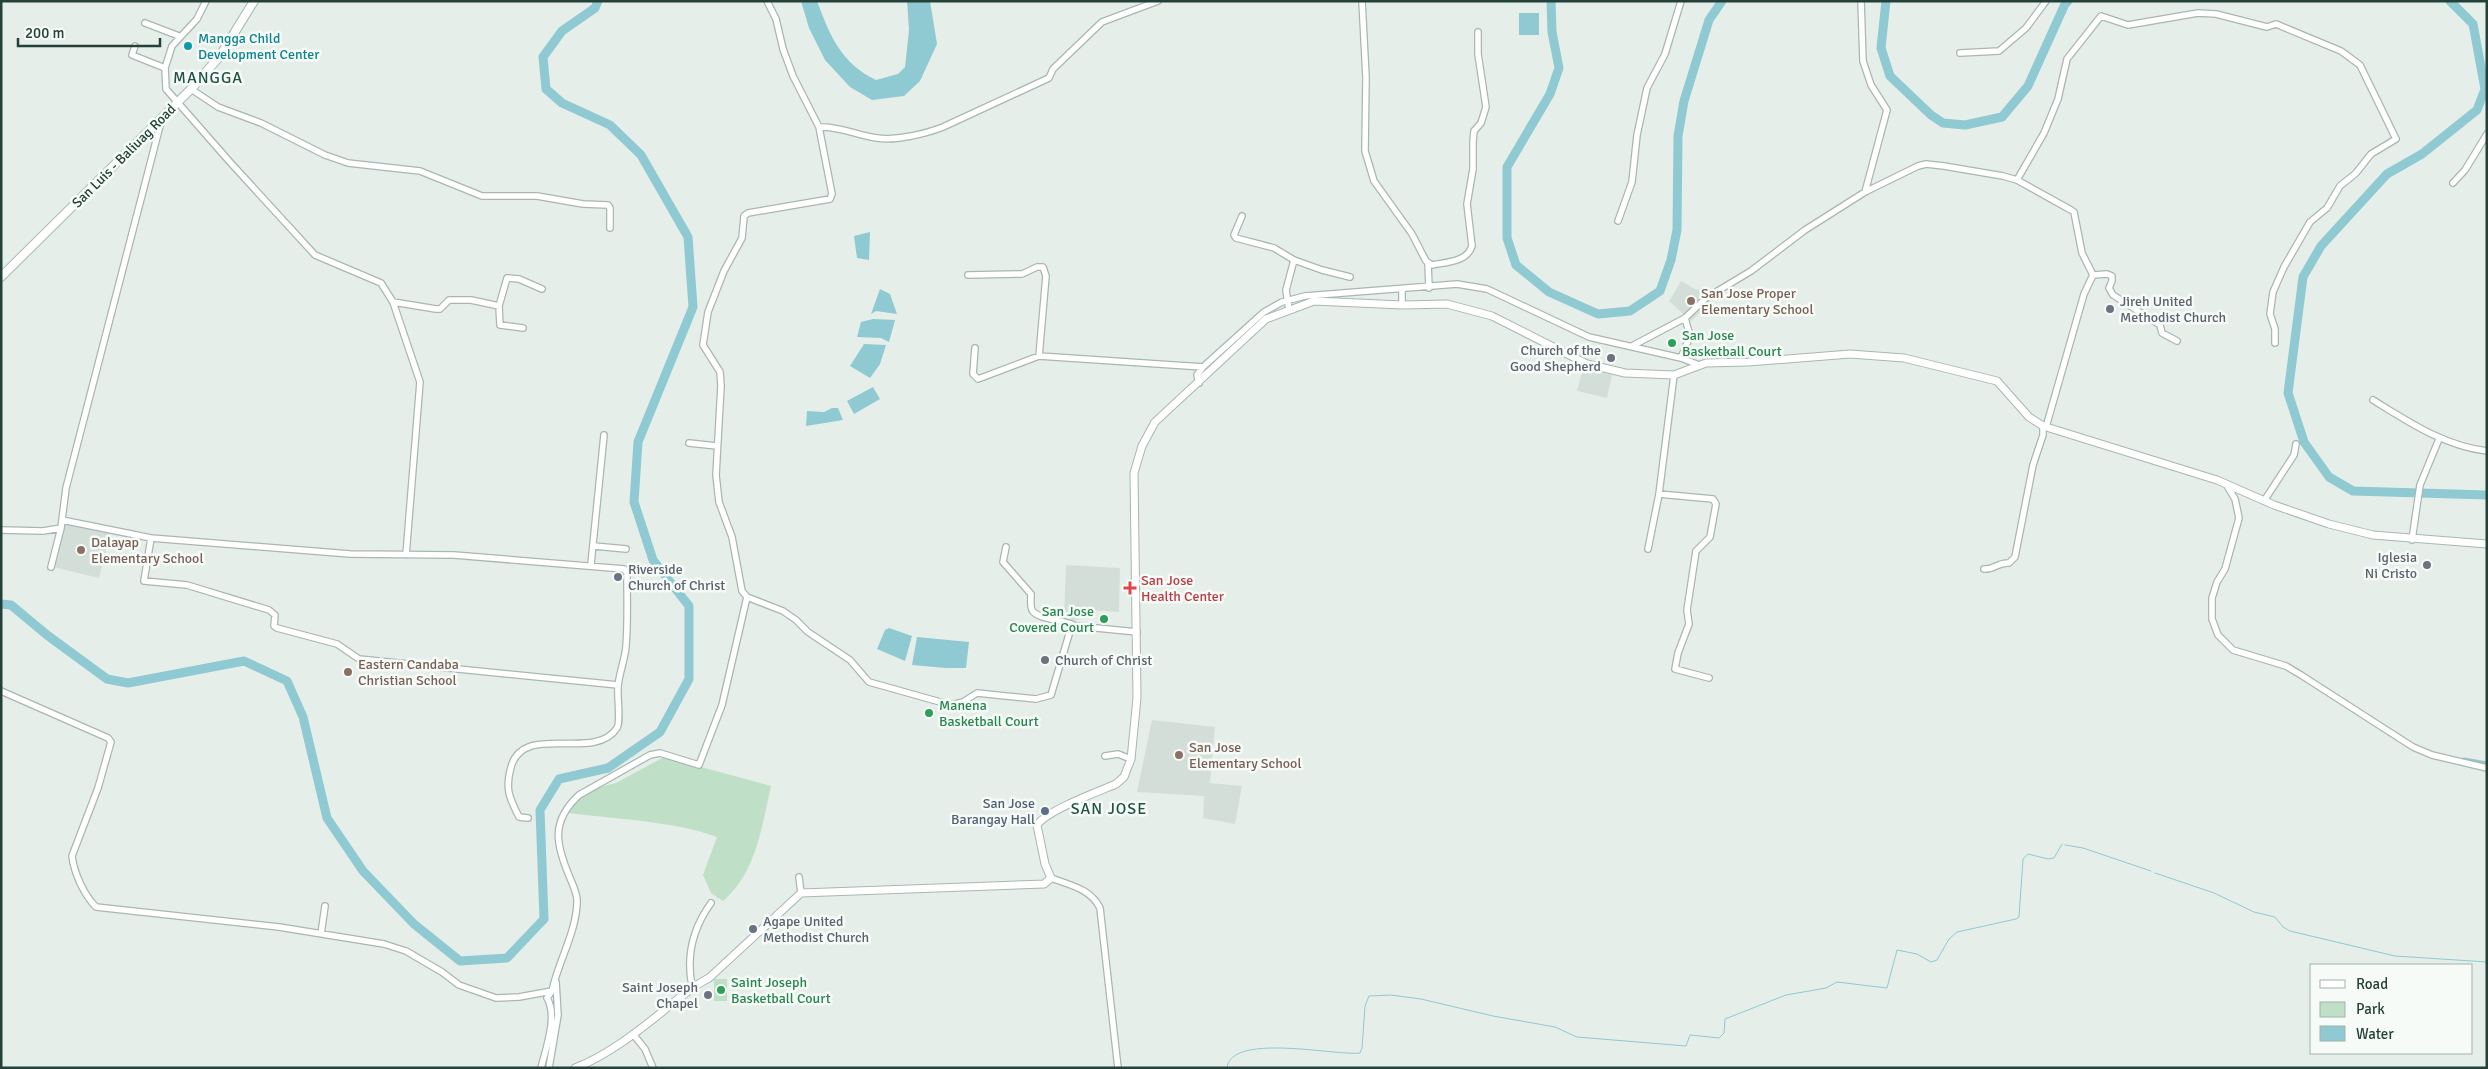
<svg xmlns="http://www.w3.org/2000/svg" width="2488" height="1069" font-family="Signika,sans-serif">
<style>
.built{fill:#d4ded9}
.green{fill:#bfdfc7}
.water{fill:#8fc9d2}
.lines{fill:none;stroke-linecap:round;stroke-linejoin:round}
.stream{stroke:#8fc9d2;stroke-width:1}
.canal{stroke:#8fc9d2;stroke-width:5}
.river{stroke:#8fc9d2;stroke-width:9}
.minor-casing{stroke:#a8b7b1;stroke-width:8}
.tertiary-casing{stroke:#a8b7b1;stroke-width:9}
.secondary-casing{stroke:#a4bab2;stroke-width:10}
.minor{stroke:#fff;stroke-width:5.5}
.tertiary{stroke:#fff;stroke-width:7}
.secondary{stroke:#fff;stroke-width:8}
.culture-dot{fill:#0f9aa8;stroke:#f6fbf8;stroke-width:2}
.education-dot{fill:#8d6e63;stroke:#f6fbf8;stroke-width:2}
.worship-dot{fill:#6b7280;stroke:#f6fbf8;stroke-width:2}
.leisure-dot{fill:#2e9e5b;stroke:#f6fbf8;stroke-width:2}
.health-dot{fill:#e0444e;stroke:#f6fbf8;stroke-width:2}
.service-dot{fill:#5c6f8a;stroke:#f6fbf8;stroke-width:2}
.labels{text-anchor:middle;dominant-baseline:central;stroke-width:5;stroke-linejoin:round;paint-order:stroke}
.culture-label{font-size:14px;fill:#0d838f;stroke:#f6fbf8;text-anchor:start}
.street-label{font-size:14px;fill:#244139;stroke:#f6fbf8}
.education-label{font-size:14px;fill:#785e54;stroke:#f6fbf8;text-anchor:start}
.worship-label{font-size:14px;fill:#5b616d;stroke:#f6fbf8;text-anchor:start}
.leisure-label{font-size:14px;fill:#27864d;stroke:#f6fbf8;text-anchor:start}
.health-label{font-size:14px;fill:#be3a42;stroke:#f6fbf8;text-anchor:start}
.service-label{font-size:14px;fill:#4e5e75;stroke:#f6fbf8;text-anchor:end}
.quarter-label{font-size:16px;letter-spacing:1px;fill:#205346;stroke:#f6fbf8}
</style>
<rect width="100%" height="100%" fill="#e6eeea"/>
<path class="built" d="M1681,281l16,9 3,-2 14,12 -23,21 -22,-20z
M1583,368l29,7 -5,23 -30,-7z
M64,522l46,11 -11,45 -46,-11z
M1066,565l54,3 -1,44 -39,-3 -1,11h-15z
M1152,720l63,7 -5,56 32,3 -7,38 -32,-6 1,-22 -67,-4z"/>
<path class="green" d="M664,757l107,29c-9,40 -15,87 -48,115l-12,-8 -8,-18 14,-38c-43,-16 -103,-18 -149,-24l2,-5 17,-18 29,-7z
M714,979h13v22h-13z"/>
<path class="water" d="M801,1h16c13,35 24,62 59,79l22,-6 7,-7 4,-37 -2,-29h23l7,43 -17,37 -16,15 -32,4 -22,-13 -25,-27 -16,-32z
M1519,13h20v22h-20z
M870,232l-1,28 -12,-2 -3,-22z
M880,289l10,5 7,20 -21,-3 -5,3z
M873,319l22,1 -6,22 -8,-4 -24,-1 4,-15z
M864,344l22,1 -6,19 -10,14 -20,-12z
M873,387l7,12 -26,15 -7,-13z
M832,408h6l5,12 -37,6 1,-15 17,1z
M889,628l23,8 -7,25 -28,-12 8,-19z
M917,637l52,5 -3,26h-20l-34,-3z"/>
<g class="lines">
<path class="stream" d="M2065,845l18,3 68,23
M2155,873l59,20 40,19 21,5 8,10 7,4 105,25 92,6
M1227,1068c3,-36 108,-12 133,-15l2,-5 3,-42 4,-10 22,-1 30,4 72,17 62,11 22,10 109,9 4,-11 29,3 5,-5 1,-14 61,-24 40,-7 11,-6 50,6 10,-38 20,4 14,8 6,-2 12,-21 8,-7 59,-13 3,-2 4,-58 5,-5 20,5 6,-1 8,-14"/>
<path class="canal" d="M2464,760l23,4"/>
<path class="river" d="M1551,1l1,31 7,36 -9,26 -43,73v71l9,27 33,27 49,22 32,-3 30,-20 11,-31 6,-30 1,-94 6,-35 25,-81 13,-19
M1886,1l-5,47 9,28 41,39 12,8 22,2 37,-8 26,-31 37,-82 3,-3
M2450,1l23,23 12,65 -8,21 -55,44 -35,20 -66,72 -18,31 -15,116 16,49 25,35 24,14 134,4
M1,604l10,1 36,30 60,44 21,4 116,-22 43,20 16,36 24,101 36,53 51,53 46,37 47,-3 37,-39 -4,-109 19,-31 49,-11 52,-36 29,-53v-73l-36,-46 -19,-58 4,-60 55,-135 -5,-70 -47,-82 -31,-30 -48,-22 -16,-14 -3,-32 19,-26 33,-23 3,-7"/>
<g class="minor-casing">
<path id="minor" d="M206,1l-9,18 -25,27 -7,22 1,21 63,72 86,94 66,28 12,19 27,80 -14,173
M767,1l9,18 7,30 10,27 26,51 13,67 -2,5 -82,14 -4,3 -2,22 -18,33 -16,41 -5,33 17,27 1,14 -5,89 3,27 13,35 10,54 5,6 36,14 13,9 12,12 42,28 19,22 82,23 12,-3 14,-9 59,6 15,-4 19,-64 6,-5
M1362,1l4,76 -1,74 9,30 38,53 14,27 6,4c15,-3 35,-3 40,-19l-5,-42 6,-35v-27l1,-11 7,-8 5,-16 -8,-53v-22
M1861,1l2,60 8,24 16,25 -22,82
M145,23l34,13
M135,46l-3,9 33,13
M1960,53l39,-2 27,-23 20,-27
M191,89l27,18 43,16 64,32 23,8 72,8 62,25h55l46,8 25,1 2,3v20
M819,127c20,-1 37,8 58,11 18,3 48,-4 66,-11l106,-49 4,-9 49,-47 56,-21
M2017,180l27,-47 14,-34 9,-40 34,-43 27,9 70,-12 18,1 51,13 9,-3 65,27 19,14 36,74 -25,15 -15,19 -16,13 -13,22 -17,14 -26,45 -11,25 -3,22 5,15v14
M2453,183l12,-13 22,-36
M1242,216l-8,19 2,3 38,10 20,12 28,10 28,7
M1618,221l14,-39 5,-47 10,-47 18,-34 16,-53
M1428,263l1,25
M968,275l54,-1 15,-7h6l3,9 -7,80
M1402,289v16
M393,302l43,7h4l9,-9h22l28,6 1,19 23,3
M499,306l8,-28 12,1 23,10
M1289,310l-3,-20 8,-30
M1632,346l53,-28
M975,348l-2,26 5,5 61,-23 164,11
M1699,365l-18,-7 9,-22 -5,-18 21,-20 45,-27 54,-41 60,-38 53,-26 8,-2 18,2 59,10 14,4 54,30 3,2 8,41 11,22 14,-1 5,2v5l-3,7 4,7 47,30 2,8 15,8
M1199,383l-2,-8 6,-8 61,-55 18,-10 23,-6 152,-12 30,5 102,48 92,21
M2373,400c36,22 71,46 114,51
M2046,427l38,-133 9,-19
M689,443l28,3
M2226,484l9,15 4,19 -14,51 -8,13 -5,16v21l6,16 15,15 53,16 15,9 112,72 19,8 55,13
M1659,494l54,5 3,5 -6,33 -14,14 -9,59 2,14 -11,29 -3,16 34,9
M2264,501l30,-46 2,-11
M62,520l4,-32 96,-370
M1,530l42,1 18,-3 1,-8 89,18 199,16 104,1 170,14 3,4c0,24 1,49 -1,73 -1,14 -7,27 -8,41 -1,9 3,35 -1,41 -23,35 -93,-7 -106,39 -6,22 -2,30 8,50l9,1
M151,538l-7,43 43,4 82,25 6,5 -1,11 3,2 60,16 22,15 259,26
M2412,540l8,-55 19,-46
M594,546l32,3
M1006,547l-3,15 28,32c0,4 -1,12 1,16 5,10 35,10 44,16l61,6
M1648,549l11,-55 15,-119
M591,564l13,-129
M51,567l10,-39
M1984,569c10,1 14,-7 25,-6l6,-6 18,-92 10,-30v-9
M1,691l107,47 3,4 -13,46 -26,68c2,17 12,39 24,51l183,20 105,17 22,7 36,21 17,13 37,13 23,-1 33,-6
M1105,756l13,-2 13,5
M799,877l2,16
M1051,878c19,7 40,11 49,30l18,160
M321,934l4,-28
M692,986c-6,-30 1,-58 19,-83
M633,1034l12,15 8,19
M541,1068c5,-20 17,-52 6,-70l5,-7c6,-29 24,-58 25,-88 1,-8 -4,-18 -7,-25 -14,-33 -20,-56 9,-83l71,-40 10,-2 39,12 23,-60 25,-108
M549,1068l9,-53 -2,-33"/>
</g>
<g class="tertiary-casing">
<path id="tertiary" d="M575,1068c31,-12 61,-35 87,-56 16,-13 29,-25 47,-34l92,-85 243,-9 7,-6 -6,-14 -8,-39c11,-15 60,-33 79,-41l8,-7 7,-18 6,-61 -3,-225 8,-27 13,-24 111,-103 48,-18 88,4 45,-1 45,12 95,48 38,9 49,2 32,-12 42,-1 102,-8 54,4 93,23 32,36 14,9 174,54 57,25 55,19 44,11 114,9"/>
</g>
<g class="secondary-casing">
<path id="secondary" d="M1,277l190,-188 29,-33 34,-55"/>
</g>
<use href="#minor" class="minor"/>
<use href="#tertiary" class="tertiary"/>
<use href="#secondary" class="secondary"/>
</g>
<circle class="culture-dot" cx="188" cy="46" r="5"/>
<g class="education-dot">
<circle cx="1691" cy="301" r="5"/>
<circle cx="81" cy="550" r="5"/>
<circle cx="348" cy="672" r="5"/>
<circle cx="1179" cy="755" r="5"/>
</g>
<g class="worship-dot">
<circle cx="2110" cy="309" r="5"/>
<circle cx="1611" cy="358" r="5"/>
<circle cx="2427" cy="565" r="5"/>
<circle cx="618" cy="577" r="5"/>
<circle cx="1045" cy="660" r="5"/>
<circle cx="753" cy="929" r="5"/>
<circle cx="708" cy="995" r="5"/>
</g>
<g class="leisure-dot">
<circle cx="1672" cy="343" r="5"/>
<circle cx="1104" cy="619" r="5"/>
<circle cx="929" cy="713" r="5"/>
<circle cx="721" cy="990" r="5"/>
</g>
<path class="health-dot" d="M1127.5 580.5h5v5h5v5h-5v5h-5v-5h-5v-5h5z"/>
<circle class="service-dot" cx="1045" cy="811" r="5"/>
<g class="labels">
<g class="culture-label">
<text x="198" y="38">Mangga Child<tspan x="198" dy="16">Development Center</tspan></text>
</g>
<g class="street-label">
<text transform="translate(124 156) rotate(-45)">San Luis - Baliuag Road</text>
</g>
<g class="education-label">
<text x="1701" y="293">San Jose Proper<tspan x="1701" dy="16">Elementary School</tspan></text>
<text x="91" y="542">Dalayap<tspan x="91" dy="16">Elementary School</tspan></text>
<text x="358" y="664">Eastern Candaba<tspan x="358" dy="16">Christian School</tspan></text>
<text x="1189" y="747">San Jose<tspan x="1189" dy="16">Elementary School</tspan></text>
</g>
<g class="worship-label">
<text x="2120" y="301">Jireh United<tspan x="2120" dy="16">Methodist Church</tspan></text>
<text x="1601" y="350" text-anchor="end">Church of the<tspan x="1601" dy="16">Good Shepherd</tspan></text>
<text x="2417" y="557" text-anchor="end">Iglesia<tspan x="2417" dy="16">Ni Cristo</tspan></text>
<text x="628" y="569">Riverside<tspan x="628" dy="16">Church of Christ</tspan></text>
<text x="1055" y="660">Church of Christ</text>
<text x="763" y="921">Agape United<tspan x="763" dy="16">Methodist Church</tspan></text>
<text x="698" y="987" text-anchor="end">Saint Joseph<tspan x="698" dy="16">Chapel</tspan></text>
</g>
<g class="leisure-label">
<text x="1682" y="335">San Jose<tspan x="1682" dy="16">Basketball Court</tspan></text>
<text x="1094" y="611" text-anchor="end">San Jose<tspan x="1094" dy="16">Covered Court</tspan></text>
<text x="939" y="705">Manena<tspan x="939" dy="16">Basketball Court</tspan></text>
<text x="731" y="982">Saint Joseph<tspan x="731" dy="16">Basketball Court</tspan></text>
</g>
<g class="health-label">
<text x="1141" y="580">San Jose<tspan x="1141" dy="16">Health Center</tspan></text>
</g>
<g class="service-label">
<text x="1035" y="803">San Jose<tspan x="1035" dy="16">Barangay Hall</tspan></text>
</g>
<g class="quarter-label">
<text x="208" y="78">MANGGA</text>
<text x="1109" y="809">SAN JOSE</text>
</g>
</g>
<rect width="2488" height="1069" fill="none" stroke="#244139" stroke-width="5"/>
<rect x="2310" y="964" width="162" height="90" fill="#f6fbf8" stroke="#a2b1ac"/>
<rect x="2320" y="980" width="25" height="8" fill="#ffffff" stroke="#a2b1ac"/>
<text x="2356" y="989" font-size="15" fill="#244139">Road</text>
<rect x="2320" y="1002" width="25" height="15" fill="#bfdfc7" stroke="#a2b1ac"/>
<text x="2356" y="1014" font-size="15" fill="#244139">Park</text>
<rect x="2320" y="1026" width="25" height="15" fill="#8fc9d2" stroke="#a2b1ac"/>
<text x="2356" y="1039" font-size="15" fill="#244139">Water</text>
<path d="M18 38v8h142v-8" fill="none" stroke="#244139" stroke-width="2.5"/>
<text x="25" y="38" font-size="15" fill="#244139" stroke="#f6fbf8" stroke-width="4" paint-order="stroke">200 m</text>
</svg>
